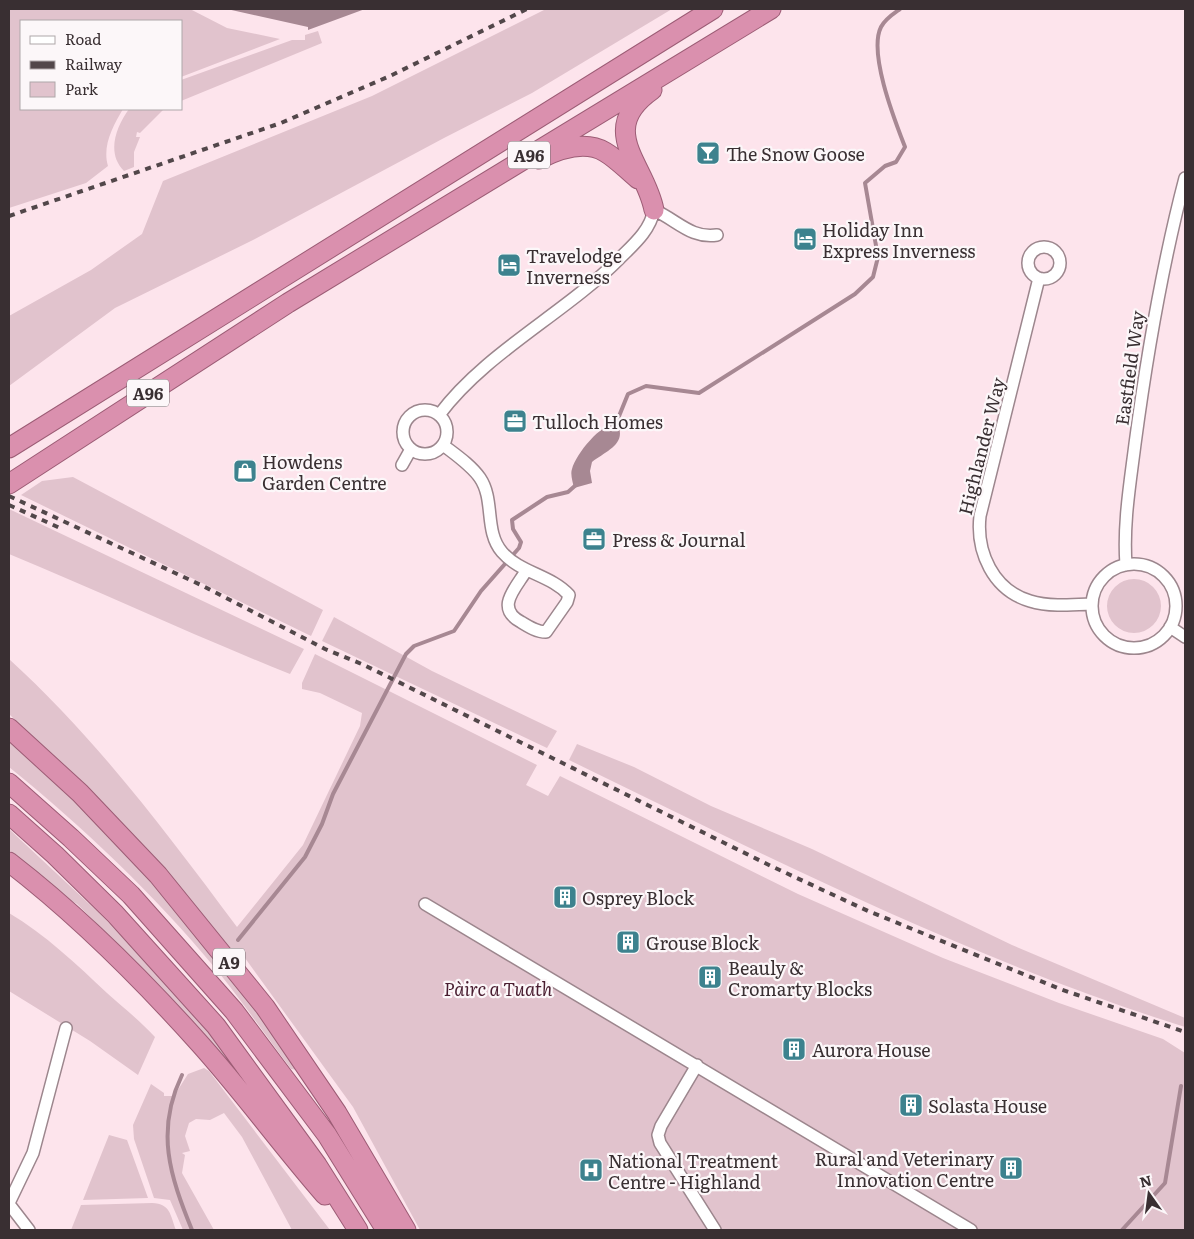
<svg xmlns="http://www.w3.org/2000/svg" width="1194" height="1239" font-family="Literata,serif">
<style>
.green{fill:#e1c3cd}
.water{fill:#a78893}
.lines{fill:none;stroke-linecap:round;stroke-linejoin:round}
.stream{stroke:#a78893;stroke-width:4}
.minor-casing{stroke:#9c868d;stroke-width:14}
.trunk-casing{stroke:#9c5c75;stroke-width:21}
.minor{stroke:#fff;stroke-width:11}
.trunk{stroke:#da90ae;stroke-width:19}
.rail{stroke:#52474a;stroke-width:4;stroke-dasharray:6 6;stroke-linecap:butt}
.labels{text-anchor:middle;dominant-baseline:central;stroke-width:4.5;stroke-linejoin:round;paint-order:stroke}
.shield{fill:#fcf7f9;stroke:#746b6e;stroke-width:1}
.shield-label{font-size:16px;font-weight:bold;fill:#392f32}
.poi-label{font-size:18px;fill:#392f32;stroke:#fcf7f9;text-anchor:start}
.street-label{font-size:18px;fill:#392f32;stroke:#fcf7f9}
.park-label{font-size:18px;font-style:italic;fill:#491d30;stroke:#fcf7f9}
</style>
<rect width="100%" height="100%" fill="#fde4ec"/>
<path class="green" d="M9,9h181l37,19 53,11 -99,38v-56h-160v88h102c-10,17 -21,37 -15,57l-22,17 -77,25z
M546,9h126l-140,84 -88,45 -191,102 -138,68 -106,78v-70l82,-46 51,-36 21,-53 209,-85z
M318,31l4,12 -141,58v-21l111,-40h13v-5z
M129,109h35l-24,24 -3,-1 -1,5h4l-6,15v15l-10,4c-18,-18 -8,-44 5,-62z
M73,477l250,133 -12,26 -290,-141 21,-14z
M9,509l295,140 -14,25c-95,-38 -187,-81 -281,-120z
M1107 606a27 27 0 1 1 54 0a27 27 0 1 1-54 0Z
M334,617l98,54 125,60 -10,17 -225,-107z
M315,654l222,111 -11,20 22,11 12,-20 238,118 145,64 116,45 104,36 22,14v177h-765l-67,-123 -108,-149 -5,5 -132,-153 -99,-96v-55c87,79 157,173 228,268l66,-82 57,-119 2,-13 -42,-20 -18,-4v-6z
M9,737l97,92 121,139 70,102 -6,-1c-25,-33 -49,-68 -75,-100 -61,-74 -133,-142 -207,-202z
M577,744l57,23 77,39 101,43 200,96 173,73v9c-214,-67 -415,-169 -616,-267z
M9,829l91,85 99,103 47,64 -4,-1 -74,-86 -91,-90 -7,-4 -61,-50z
M9,913c37,22 67,51 98,80 17,15 33,28 48,44l-17,38 -48,-34 -81,-50z
M204,1068l5,3 121,159h-38l-50,-93 -18,-24 -14,7 -14,-1 -7,4 -4,13 5,15 -8,2 3,2 -3,18 32,57h-31l-13,-30 -16,-2 -20,-59 -1,-14 18,-41 13,9v3h10l14,-22z
M109,1135l18,5 21,58 -65,2z
M152,1203c19,1 18,12 24,27h-105l10,-25z"/>
<path class="water" d="M227,9h138l-57,21v-3z
M617,423c11,21 -11,28 -25,39l-2,9 2,12 -18,5c-1,-5 -4,-14 -2,-19 4,-15 29,-46 45,-46z"/>
<g class="lines">
<path class="stream" d="M615,426l13,-32 18,-8 53,7 156,-99 18,-17 5,-20 -13,-74 20,-17 11,-4 9,-15c-10,-26 -37,-94 -24,-120 4,-8 12,-13 19,-18
M238,940l67,-83 17,-33 11,-30 73,-140 8,-8 40,-15 27,-40 38,-43 2,-6 -8,-13 -1,-9 35,-23 21,-5 9,-8
M182,1075c-27,56 -12,101 10,155
M1122,1230l43,-47 16,-97"/>
<g class="minor-casing">
<path id="minor" d="M1028 263a16 16 0 1 1 32 0a16 16 0 1 1-32 0Z
M1039,278l-59,238c-4,36 13,74 50,85 19,6 42,4 62,3
M403 432a22 22 0 1 1 44 0a22 22 0 1 1-44 0Z
M439,415c46,-62 125,-101 180,-156 14,-14 31,-28 35,-49 23,10 37,29 63,25
M443,445c13,10 28,20 37,33 15,22 4,53 22,74 18,21 49,23 67,43l-2,7 -21,30c-9,0 -17,-5 -25,-10 -26,-14 -6,-33 5,-51
M402,465l9,-16
M1092 606a42 42 0 1 1 84 0a42 42 0 1 1-84 0Z
M1126,565c-3,-41 4,-81 9,-121 12,-90 27,-178 50,-266
M1170,627l15,10
M425,904l546,326
M697,1065l-36,61 -3,9 2,8 55,87
M9,1203l24,-50 33,-125
M9,1204l20,26"/>
</g>
<g class="trunk-casing">
<path id="trunk" d="M652,90c-57,40 -6,75 2,120
M539,159c18,-9 46,-19 66,-7 12,7 22,18 33,27
M9,448l704,-439
M9,484l279,-181 483,-294
M9,728l71,65 78,82 107,132 72,106 69,117
M9,783l62,55 60,57 103,116 93,124 59,95
M9,814l46,41 60,59 101,112 101,139 41,65
M9,862c70,54 132,116 191,182 44,49 82,102 125,151"/>
</g>
<use href="#minor" class="minor"/>
<use href="#trunk" class="trunk"/>
<path class="rail" d="M9,216l272,-93 109,-47 137,-67
M9,496l192,89 124,64 39,16 407,201 97,45 192,78 125,43
M9,505l51,23"/>
</g>
<defs>
<g id="bar-square" transform="scale(1.25)"><rect x="-9" y="-9" width="18" height="18" rx="4" fill="#3d828e" stroke="#fcf7f9"/><path d="M-6-5H6L.8 .8V4.5H3.5V6h-7V4.5H-.8V.8Z" fill="#fff"/></g>
<g id="hotel-square" transform="scale(1.25)"><rect x="-9" y="-9" width="18" height="18" rx="4" fill="#3d828e" stroke="#fcf7f9"/><path d="M-6-4.5h1.5V1H6V5H4.5V3h-9V5H-6ZM-4 0a1.8 1.8 0 1 1 3.6 0ZM.5 0V-2.5h3Q6-2.5 6 0Z" fill="#fff"/></g>
<g id="office-square" transform="scale(1.25)"><rect x="-9" y="-9" width="18" height="18" rx="4" fill="#3d828e" stroke="#fcf7f9"/><path d="M-6-3h4V-5.5h4V-3h4V5H-6ZM-1-4.5V-3h2v-1.5ZM-6 0V1H6V0Z" fill="#fff"/></g>
<g id="shop-square" transform="scale(1.25)"><rect x="-9" y="-9" width="18" height="18" rx="4" fill="#3d828e" stroke="#fcf7f9"/><path d="M-5-2.5h2.3a2.7 3.5 0 0 1 5.4 0H5L5.5 6h-11ZM-1.5-2.5h3a1.5 2.3 0 0 0-3 0Z" fill="#fff"/></g>
<g id="building-square" transform="scale(1.25)"><rect x="-9" y="-9" width="18" height="18" rx="4" fill="#3d828e" stroke="#fcf7f9"/><path d="M-4-6H4V6H1V3H-1V6H-4ZM-2.5-4.3h1.7v1.8h-1.7ZM.8-4.3h1.7v1.8H.8ZM-2.5-1h1.7V.8h-1.7ZM.8-1h1.7V.8H.8Z" fill="#fff"/></g>
<g id="hospital-square" transform="scale(1.25)"><rect x="-9" y="-9" width="18" height="18" rx="4" fill="#3d828e" stroke="#fcf7f9"/><path d="M-5-5h3v3.5h4V-5h3V5h-3V1.5h-4V5h-3Z" fill="#fff"/></g>
</defs>
<g fill-rule="evenodd">
<use href="#bar-square" x="708" y="153"/>
<use href="#hotel-square" x="805" y="239"/>
<use href="#hotel-square" x="509" y="265"/>
<use href="#office-square" x="515" y="421"/>
<use href="#shop-square" x="245" y="471"/>
<use href="#office-square" x="594" y="539"/>
<use href="#building-square" x="565" y="897"/>
<use href="#building-square" x="628" y="942"/>
<use href="#building-square" x="710" y="977"/>
<use href="#building-square" x="794" y="1049"/>
<use href="#building-square" x="911" y="1105"/>
<use href="#building-square" x="1011" y="1168"/>
<use href="#hospital-square" x="591" y="1170"/>
</g>
<g class="labels">
<g class="shield">
<rect x="508" y="141.5" width="42" height="27" rx="4"/>
<rect x="127" y="379.5" width="42" height="27" rx="4"/>
<rect x="213" y="948.5" width="32" height="27" rx="4"/>
</g>
<g class="shield-label">
<text x="529" y="155">A96</text>
<text x="148" y="393">A96</text>
<text x="229" y="962">A9</text>
</g>
<g class="poi-label">
<text x="726" y="153">The Snow Goose</text>
<text x="822" y="229">Holiday Inn<tspan x="822" dy="21">Express Inverness</tspan></text>
<text x="526" y="255">Travelodge<tspan x="526" dy="21">Inverness</tspan></text>
<text x="532" y="421">Tulloch Homes</text>
<text x="262" y="461">Howdens<tspan x="262" dy="21">Garden Centre</tspan></text>
<text x="612" y="539">Press &amp; Journal</text>
<text x="582" y="897">Osprey Block</text>
<text x="646" y="942">Grouse Block</text>
<text x="728" y="967">Beauly &amp;<tspan x="728" dy="21">Cromarty Blocks</tspan></text>
<text x="812" y="1049">Aurora House</text>
<text x="928" y="1105">Solasta House</text>
<text x="994" y="1158" text-anchor="end">Rural and Veterinary<tspan x="994" dy="21">Innovation Centre</tspan></text>
<text x="608" y="1160">National Treatment<tspan x="608" dy="21">Centre - Highland</tspan></text>
</g>
<g class="street-label">
<text transform="translate(1129 368) rotate(-82)">Eastfield Way</text>
<text transform="translate(981 446) rotate(-76)">Highlander Way</text>
</g>
<g class="park-label">
<text x="498" y="988">Pàirc a Tuath</text>
</g>
</g>
<rect width="1194" height="1239" fill="none" stroke="#392f32" stroke-width="20"/>
<rect x="20" y="20" width="162" height="90" fill="#fcf7f9" stroke="#aea7a9"/>
<rect x="30" y="36" width="25" height="8" fill="#ffffff" stroke="#aea7a9"/>
<text x="65" y="45" font-size="15" fill="#392f32">Road</text>
<rect x="30" y="61" width="25" height="8" fill="#52474a" stroke="#aea7a9"/>
<text x="65" y="70" font-size="15" fill="#392f32">Railway</text>
<rect x="30" y="82" width="25" height="15" fill="#e1c3cd" stroke="#aea7a9"/>
<text x="65" y="95" font-size="15" fill="#392f32">Park</text>
<g transform="translate(1149 1194) rotate(346)" stroke="#fcf7f9" stroke-width="4" paint-order="stroke">
<path d="M0-4L9 19L0 12L-9 19Z" fill="#392f32"/>
<text y="-8" font-size="14" font-weight="bold" text-anchor="middle" fill="#392f32">N</text>
</g>
</svg>
